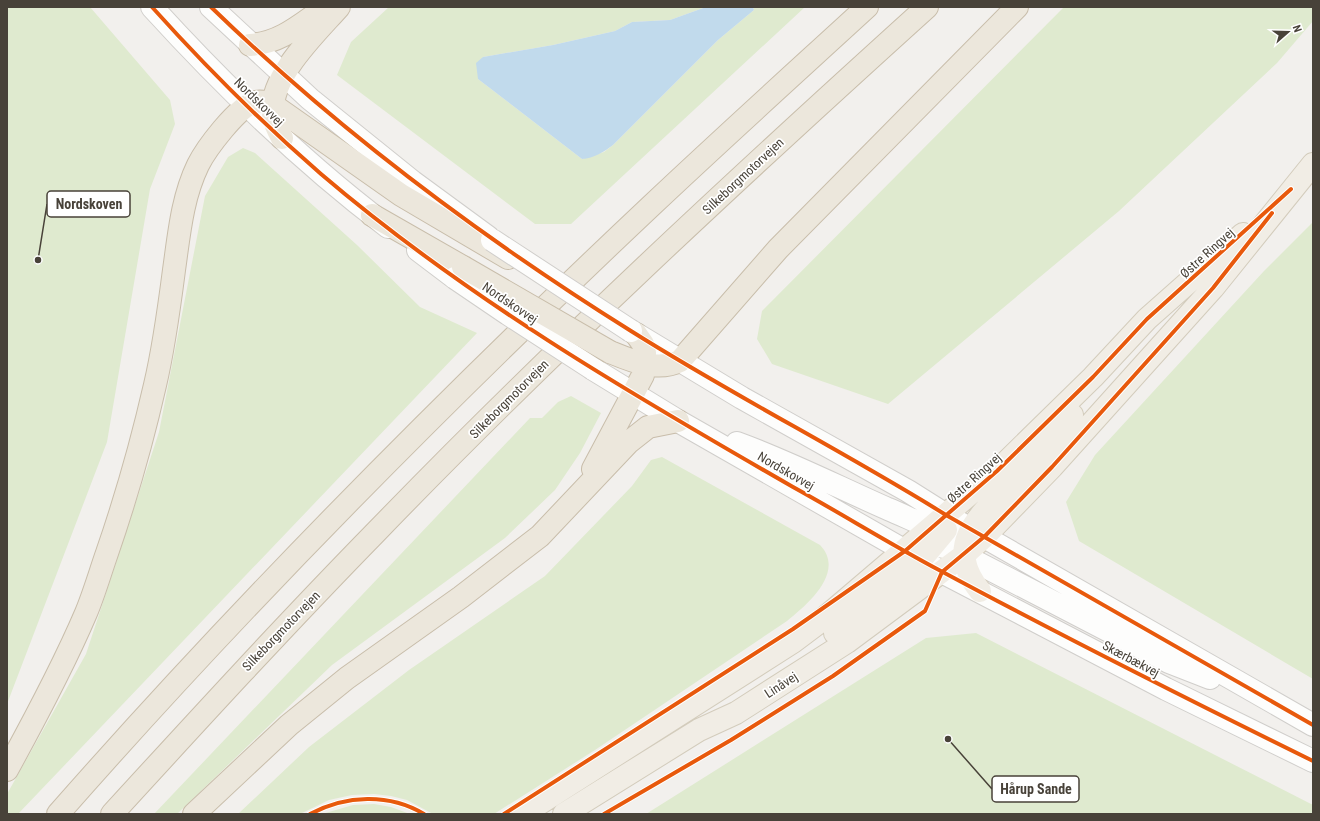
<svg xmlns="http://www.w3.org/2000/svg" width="1320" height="821" font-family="'Roboto Condensed',sans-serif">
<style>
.green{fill:#dfeacf}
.water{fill:#c1daec}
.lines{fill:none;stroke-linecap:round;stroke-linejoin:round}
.minor-casing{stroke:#d0cecb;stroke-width:24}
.major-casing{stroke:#d3ccbc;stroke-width:24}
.highway-casing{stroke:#c8bdaa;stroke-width:24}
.minor{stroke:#fdfdfc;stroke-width:22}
.major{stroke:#f1ede5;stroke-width:22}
.highway{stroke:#ece7dc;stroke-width:22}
.minor-bridge-casing{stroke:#d0cecb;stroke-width:24;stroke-linecap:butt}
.highway-bridge-casing{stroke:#c8bdaa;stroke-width:24;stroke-linecap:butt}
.minor-bridge{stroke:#fdfdfc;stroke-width:22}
.highway-bridge{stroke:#ece7dc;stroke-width:22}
.cycleway-casing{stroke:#fff;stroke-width:6}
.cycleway{stroke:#e8590c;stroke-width:4}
.labels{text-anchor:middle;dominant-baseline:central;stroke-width:3.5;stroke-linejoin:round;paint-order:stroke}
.street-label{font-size:13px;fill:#484239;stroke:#fff}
.leader{fill:none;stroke:#484239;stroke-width:1.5}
.callout-dot{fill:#484239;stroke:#fff;stroke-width:1.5}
.callout{fill:#fff;stroke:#484239;stroke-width:1.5}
.callout-label{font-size:14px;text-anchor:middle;font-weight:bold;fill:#484239}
</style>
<rect width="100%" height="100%" fill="#f2f0ed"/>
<path class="green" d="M7,7h83l80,93 5,24 -25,65 -43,253 -100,262z
M389,7h317l-36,13 -38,2 -17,9 -62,14 -70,12 -5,22 104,80 22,-7 9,-7 105,-105 36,-30 -1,-3h52l-234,217h-36l-198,-149 14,-33z
M1064,7h249v14l-36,42 -158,148 -231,193 -116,-40 -15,-25 5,-28z
M243,148l12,5 102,92 63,62 57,26 -459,481h-11v-20l79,-140 73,-222 46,-236 23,-39z
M1313,222v457l-234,-138 -13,-39 29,-47 169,-184z
M571,396l30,17 -21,40 -25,37 -50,48 -173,127 -155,149h-23l376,-396h12l16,-16z
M662,457l158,88c26,27 -13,60 -33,76l-192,129 -101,64h-61l-26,-14 -16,-4 -17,-2 -22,1 -23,5 -29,14h-62l71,-67 100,-77 136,-94 87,-90 19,-26z
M976,633l337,172v9h-667l280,-176z
M374,804l17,3 19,7h-88l31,-9z"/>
<path class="water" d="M706,7h47l1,3 -36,30 -105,105c-9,7 -19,13 -31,14l-104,-80 -2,-16 7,-6 70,-12 62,-14 17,-9 38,-2z"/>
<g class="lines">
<g class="minor-casing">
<path id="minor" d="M152,7c72,79 150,155 236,220
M211,7l99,92 103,83 75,55
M418,250l37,28
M631,331l111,67 166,93 38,24 367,210
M593,369l85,52 264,151 224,117 147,72
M737,443c52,19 101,44 151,66 20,8 39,19 60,24
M916,547l17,-2 16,3 220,114 41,16"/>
</g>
<g class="major-casing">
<path id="major" d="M980,591c-38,-47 1,-77 34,-110 21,-20 40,-43 58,-66
M835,633l59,-46 27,-27 25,-30
M523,814l270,-172 28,-21 176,-150 96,-94 54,-58 96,-85
M564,814l135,-84 37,-17 111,-71 117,-87 21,-19 67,-69 161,-179 100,-124"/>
</g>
<g class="highway-casing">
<path id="highway" d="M250,45c31,-2 51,-21 76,-38
M282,138c-4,-7 -8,-15 -9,-23 -5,-37 43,-82 66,-108
M372,215l91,52
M610,352c22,9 47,20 70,9l98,-112 239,-242
M593,469l50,-94 2,-22 -2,-9 -7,-10
M7,770c28,-51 56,-103 79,-157 8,-19 14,-40 21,-60 19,-55 35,-111 48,-168 9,-38 14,-76 19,-115 5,-35 8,-72 24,-105 8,-16 39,-58 57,-63 6,-1 12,0 18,3l128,90 107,63
M58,814c187,-213 387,-414 594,-609 71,-67 143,-132 215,-198
M112,814c87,-95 174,-190 264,-282 176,-182 363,-355 551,-525
M194,814l95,-89 58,-47 114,-81 79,-61 89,-94 19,-15 30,-6"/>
</g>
<use href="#minor" class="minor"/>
<use href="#major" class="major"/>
<use href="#highway" class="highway"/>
<g class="minor-bridge-casing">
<path id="minor-bridge" d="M492,240l139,91
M455,278l53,36 85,55"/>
</g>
<g class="highway-bridge-casing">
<path id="highway-bridge" d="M463,267l147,85"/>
</g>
<use href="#minor-bridge" class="minor-bridge"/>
<use href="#highway-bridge" class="highway-bridge"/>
<g class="cycleway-casing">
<path id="cycleway" d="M152,7c53,59 109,115 169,167 144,123 308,219 472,313 49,27 97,57 146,83 123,66 248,129 374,191
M211,7c129,125 268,229 420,324 103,65 212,120 315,184l367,210
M310,814c36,-19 79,-21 114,0
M504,814l289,-185 112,-78 92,-80 96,-94 54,-58 144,-130
M604,814l127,-74 102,-64 92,-65 17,-39 43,-36 67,-69 161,-179 59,-75"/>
</g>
<use href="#cycleway" class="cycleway"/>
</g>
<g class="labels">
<g class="street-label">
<text transform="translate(259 102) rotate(44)">Nordskovvej</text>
<text transform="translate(743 176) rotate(-43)">Silkeborgmotorvejen</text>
<text transform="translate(1207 253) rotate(-42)">Østre Ringvej</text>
<text transform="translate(510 303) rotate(34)">Nordskovvej</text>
<text transform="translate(509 399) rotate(-45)">Silkeborgmotorvejen</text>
<text transform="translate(786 471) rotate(30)">Nordskovvej</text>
<text transform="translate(974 478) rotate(-42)">Østre Ringvej</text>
<text transform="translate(281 631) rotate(-46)">Silkeborgmotorvejen</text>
<text transform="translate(1131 659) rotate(28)">Skærbækvej</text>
<text transform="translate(781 685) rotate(-33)">Linåvej</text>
</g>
</g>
<path class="leader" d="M38 260L47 204M948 739L992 789"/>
<g class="callout-dot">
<circle cx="38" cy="260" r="4"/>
<circle cx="948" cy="739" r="4"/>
</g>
<g class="callout">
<rect x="47" y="191" width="83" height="26" rx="4"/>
<rect x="992" y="776" width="87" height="26" rx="4"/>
</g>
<g class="callout-label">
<text x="89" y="209">Nordskoven</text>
<text x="1036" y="794">Hårup Sande</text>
</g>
<rect width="1320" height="821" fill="none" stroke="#484239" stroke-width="16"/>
<g transform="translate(1288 32) rotate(70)" stroke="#ffffff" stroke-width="3" paint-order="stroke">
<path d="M0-3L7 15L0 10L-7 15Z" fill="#484239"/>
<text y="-6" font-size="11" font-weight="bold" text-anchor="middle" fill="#484239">N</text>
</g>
</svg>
